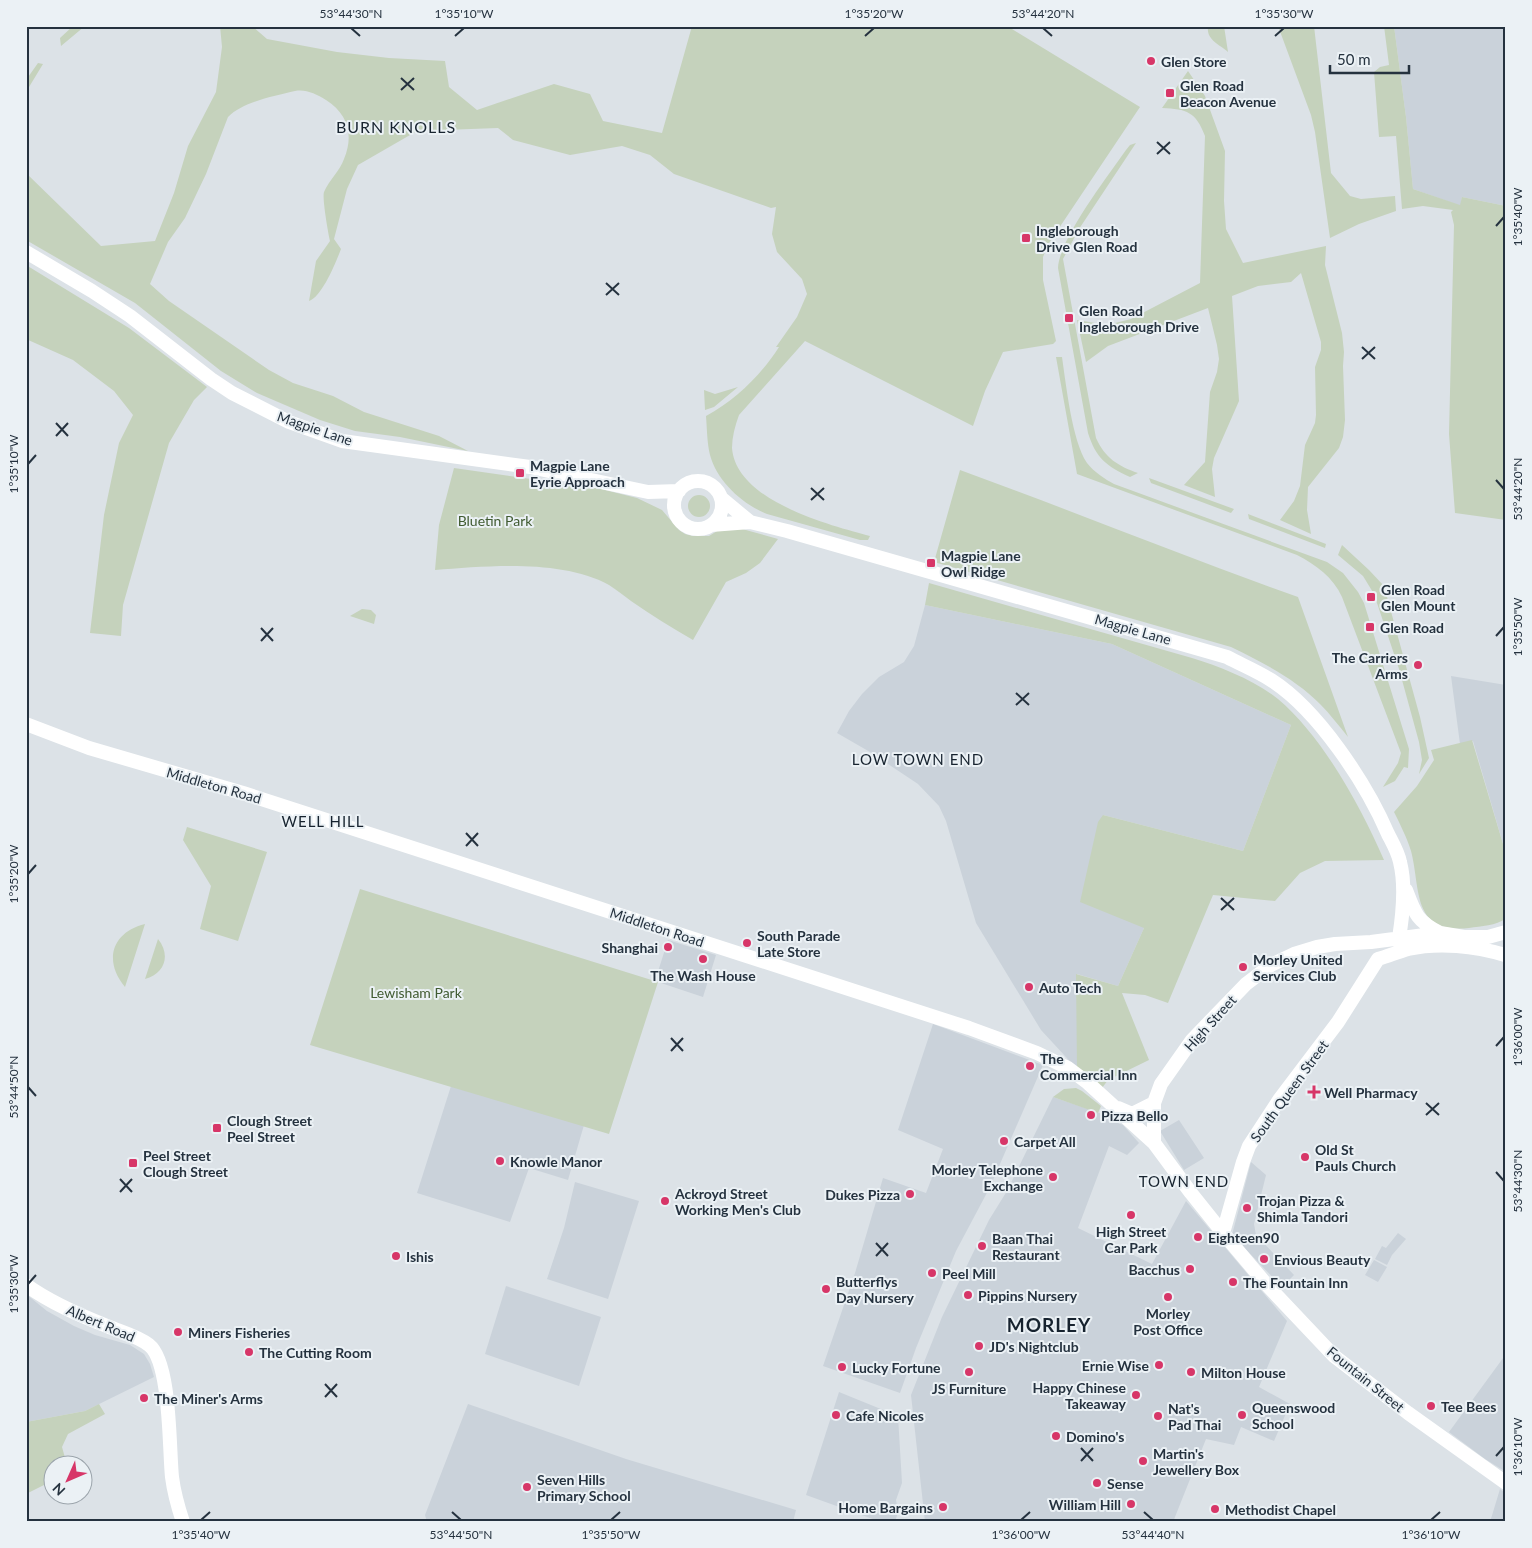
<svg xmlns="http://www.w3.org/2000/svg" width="1532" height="1548" font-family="Lato,sans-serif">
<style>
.built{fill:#cad2da}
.green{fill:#c5d2bc}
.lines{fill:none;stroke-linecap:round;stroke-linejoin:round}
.secondary{stroke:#fff;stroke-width:14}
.ticks{fill:none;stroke:#25323f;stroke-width:2}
.poi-dot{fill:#d73668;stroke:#ebf1f5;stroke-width:2}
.labels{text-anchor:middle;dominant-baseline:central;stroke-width:4;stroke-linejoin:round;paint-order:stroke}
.poi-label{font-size:14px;font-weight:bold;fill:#25323f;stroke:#ebf1f5;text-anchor:start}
.street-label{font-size:14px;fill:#25323f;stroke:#ebf1f5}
.park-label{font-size:14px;fill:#405b31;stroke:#ebf1f5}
.neighbourhood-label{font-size:15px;letter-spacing:1px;fill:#17232f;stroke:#ebf1f5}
.quarter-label{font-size:16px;letter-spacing:1px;fill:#17232f;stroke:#ebf1f5}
.district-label{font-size:19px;font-weight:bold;letter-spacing:1px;fill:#17232f;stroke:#ebf1f5}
.neatline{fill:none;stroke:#25323f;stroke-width:2}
.ticks-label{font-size:12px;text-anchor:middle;fill:#25323f}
</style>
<rect width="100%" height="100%" fill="#dce2e7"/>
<path class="built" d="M1394,26h112v180l-44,-9 -1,9 -48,-17 -7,-72z
M925,605l187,39 179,81 -48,126 -140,-36 41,113 -26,58 -41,-12v95l-36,-39 -65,-107 -30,-102 -7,-15 -21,-22 -48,-32 -33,-19 12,-22 13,-17 17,-17 25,-15 10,-16z
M1451,676l55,9v169l-33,-113 -13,3z
M668,940l48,15 -13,42 -48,-16z
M933,1024l110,41 -53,122 -34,64 -40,97 -16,45 -77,-27 32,-93 28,-95 43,15 17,-44 -45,-19z
M451,1086l133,39 -16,55 -39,-12 -19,54 -93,-29z
M1053,1097l58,20 -1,3 13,5 16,18 -12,12 -18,-9 -31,82 74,36 34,-63 101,120 -28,66 31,17 -16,37 -33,-14 -7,18 -28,-6 -33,83h-248l-14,-127 31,-78 47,-97 18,-29z
M1179,1120l25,38 -20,12 -24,-39z
M1251,1162l15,13 -12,49 2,11 38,40 -12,12 -50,-52z
M575,1182l64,19 -31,98 -61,-20 17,-51z
M1398,1233l8,6 -14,16 -5,10 -12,-6 7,-13 4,2z
M1374,1260l13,7 -9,15 -13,-7z
M506,1286l95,31 -22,69 -94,-32z
M26,1294l21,17 27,15 21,9 35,10 14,9 6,10 4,13 -69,34 -59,11z
M1506,1354v118l-21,-13 -36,-27z
M839,1392l59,24 4,67 -6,17 2,12 -3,10h-14l-75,-27z
M468,1404l158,55 170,51 -3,12h-366l-2,-7z
M1500,1489l6,5v28h-16z"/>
<path class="green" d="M73,26h12l-24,20 -1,-8z
M220,26h32l15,13 70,13 52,6 56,3 4,26 28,23 77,-26 36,10 13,27 59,12 30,-107h315l133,81 -91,136 -6,14v23l13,61 -3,3 -50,8 -18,39 -12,35 -168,-85 -66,74c-4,11 -7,22 -7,33 4,53 97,77 138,88l-2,4h-8l-93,-26c-25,-10 -50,-33 -57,-59 -3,-12 -3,-27 -4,-39 30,-16 55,-41 73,-69h-3l21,-30 10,-23 -5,-15 -25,-27 -5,-18 4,-27 -5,1 -97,-34 -24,-19 -28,-9 -52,9 -57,-15 -15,-12 -81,3 -59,34 -11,24 -13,50 7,10c-5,13 -19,48 -32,52l7,-40 14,-20c-2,-9 -8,-43 -6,-49 5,-12 16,-21 20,-33 10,-24 4,-45 -18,-59 -10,-6 -20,-11 -31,-9 -21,5 -52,11 -67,26l-22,57 -21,44 -17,24 -18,42 19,17 100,69 24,13 40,13 31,16 75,24 29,15 -68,-14 -45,-6 -35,-11 -63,-27 -36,-22 -86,-68 -109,-63v-67l75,73 54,-5 19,-48 14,-47 28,-54 6,-45z
M1208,26h16l4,26c-9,-8 -22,-12 -20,-26z
M1278,26h36l17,147 19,23 11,3 34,-3 1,15 -37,13 -29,14 -15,-106 -4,-17z
M1384,26h10l12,91 7,72 47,16 2,-8 44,9v314l-51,-7 -6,-79 5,-209 -3,-13 2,-2 -30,-4 -21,3 -6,-73 -17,1 -5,-65 6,-5 9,-2z
M38,63l5,1 -17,28v-12z
M1188,71l17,25 20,55 -1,50 2,28 17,34 83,-17 -1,19 17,68 2,19 -1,14 2,54 -2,17 -4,11 -31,39 -1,23 4,24 -31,-14 14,-19 6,-15 5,-41 10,-22 1,-8 -1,-48 6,-17v-8l-20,-69 -10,9 -33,4 -26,10 7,105 -25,57 -2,11 3,28 -31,-12 21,-23 5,-70 7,-20 2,-13 -2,-14 -9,-37 -100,38 -22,16 -9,-42 30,5 24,-6 69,-36 5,-147c-9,-24 -18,-27 -43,-28z
M1136,143l-57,86 -16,30 33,179c9,20 22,28 42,35l-8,4c-24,-11 -34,-19 -42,-44l-30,-165c1,-29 50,-92 68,-118l4,-5z
M26,265l103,63 78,59 -13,13 -25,43 -46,162 -2,31 -31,-3 14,-118 15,-72 14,-28 -19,-24 -41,-31 -47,-21z
M1056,357h6c4,27 10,84 25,106 7,9 18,16 27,21l213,78 16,11 15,19 6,11 45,146 -1,19 -4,-1 -9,14 -12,6 15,-24 3,-10 -59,-156c-9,-20 -26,-32 -45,-42l-220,-81z
M738,387l-24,20 -9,3 -1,-20 11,4z
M454,468l147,21 36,9 25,12 17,20 6,4 8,2h16l13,-8 13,-1 43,12 -18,24 -14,10 -20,9 -33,58c-21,-12 -42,-25 -62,-39 -7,-5 -14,-11 -22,-16 -47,-26 -122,-19 -174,-15l4,-45z
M960,470c113,41 225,87 338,127l50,140c-9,-11 -18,-23 -28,-33 -23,-24 -60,-43 -89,-57l-297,-85z
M1149,478l85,31 -3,4 -80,-30z
M688 506a11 11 0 1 1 22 0a11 11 0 1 1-22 0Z
M1248,514l78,30 -1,4 -76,-29z
M1342,545l27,25 15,16 36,131 9,41 -10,16 3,-14 -3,-18 -20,-73 -25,-75 -11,-18 -25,-21z
M929,583l263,75c29,9 62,22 86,41 45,38 83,108 106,161l-59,1 -25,12 -25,28 -62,-6 -45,108 -23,-8 -23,-2 27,67 -41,20 -6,8 -25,-19 -1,-95 42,12 26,-58 -64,-26 18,-80 5,-7 140,36 48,-126 -179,-81 -187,-39z
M362,609l9,1 5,5 -2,9 -24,-8z
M1472,740l34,114v64c-10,8 -25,8 -37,10 -58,6 -48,-39 -58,-77 -4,-13 -11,-27 -17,-39l23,-26 17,-26 -3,-10z
M187,827l80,25 -29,89 -38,-12 11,-43 -28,-46z
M360,889l298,93 -49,152 -299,-89z
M145,924l-20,63c-22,-26 -13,-55 20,-63z
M158,939c13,16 7,35 -13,40z
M1076,1088l6,3 19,15 -3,7 -45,-16 11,-8z
M99,1404l6,10 -37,20 -6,13 5,18 -15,1v15l-26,13v-72l59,-11z"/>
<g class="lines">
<path class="secondary" d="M26,252l66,39 38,25 81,63 21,14 57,29 53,19 188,26 118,25 31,-1
M674 505a24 24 0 1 1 48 0a24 24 0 1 1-48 0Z
M721,498l29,24
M711,525l39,-3 37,9 440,126c15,8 30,14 44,23 47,30 95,103 117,154 4,8 10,18 12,28 6,24 3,51 -1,76
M26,724l63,24 154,45 726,235 68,25 31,15 20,15 66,60 37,50 32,40 43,51 68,72 74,57 98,70
M1406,890c9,24 11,31 34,43
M1378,959c10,-3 20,-7 30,-10 31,-7 67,-3 97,6
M1118,1108l14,6 22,-11
M1154,1143v-40l7,-19 31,-44 54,-56 25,-19 23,-11 23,-7 18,-3 36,-2 69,-9 24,4h24l18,-5
M1223,1233l20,-71 6,-16 30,-46 59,-78 40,-63
M26,1285c25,18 53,30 81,41 14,6 31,10 42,19 22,17 20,104 23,132 2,16 6,30 11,45"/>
</g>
<path class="ticks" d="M351,28l9,8M1043,28l9,8M455,36l9,-8M865,36l9,-8M1275,36l9,-8M401,78l13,12M401,90l13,-12M1157,142l13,12M1157,154l13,-12M1496,226l8,-9M606,283l13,12M606,295l13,-12M1362,347l13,12M1362,359l13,-12M56,423l12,13M56,436l12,-13M28,464l8,-9M1496,480l8,9M811,488l13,12M811,500l13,-12M261,628l12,13M1496,636l8,-9M261,641l12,-13M1016,693l13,12M1016,705l13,-12M466,833l12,13M466,846l12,-13M28,874l8,-9M1221,898l13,12M1221,910l13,-12M671,1038l12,13M1496,1046l8,-9M671,1051l12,-13M28,1087l8,9M1426,1103l13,12M1426,1115l13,-12M1496,1172l8,9M120,1179l12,13M120,1192l12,-13M876,1243l12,13M876,1256l12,-13M28,1284l8,-9M325,1384l12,13M325,1397l12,-13M1081,1448l12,13M1496,1456l8,-9M1081,1461l12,-13M452,1512l9,8M1144,1512l9,8M201,1520l9,-8M611,1520l9,-8M1021,1520l9,-8M1431,1520l9,-8"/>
<g class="poi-dot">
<circle cx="1151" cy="61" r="5"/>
<rect x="1165" y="88" width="10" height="10" rx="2.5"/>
<rect x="1021" y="233" width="10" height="10" rx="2.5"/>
<rect x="1064" y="313" width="10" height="10" rx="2.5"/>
<rect x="515" y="468" width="10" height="10" rx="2.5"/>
<rect x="926" y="558" width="10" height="10" rx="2.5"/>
<rect x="1366" y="592" width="10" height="10" rx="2.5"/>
<rect x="1365" y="622" width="10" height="10" rx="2.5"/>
<circle cx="1418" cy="665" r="5"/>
<circle cx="747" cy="943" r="5"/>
<circle cx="668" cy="947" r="5"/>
<circle cx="703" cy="959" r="5"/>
<circle cx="1243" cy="967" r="5"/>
<circle cx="1029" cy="987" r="5"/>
<circle cx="1030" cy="1066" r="5"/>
<path d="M1311.5 1084.5h5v5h5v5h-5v5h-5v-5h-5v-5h5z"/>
<circle cx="1091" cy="1115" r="5"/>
<rect x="212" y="1123" width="10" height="10" rx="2.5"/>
<circle cx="1004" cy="1141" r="5"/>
<circle cx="1305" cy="1157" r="5"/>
<circle cx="500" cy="1161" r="5"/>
<rect x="128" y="1158" width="10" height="10" rx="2.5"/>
<circle cx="1053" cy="1177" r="5"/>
<circle cx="910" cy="1194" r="5"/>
<circle cx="665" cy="1201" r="5"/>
<circle cx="1247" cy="1208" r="5"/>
<circle cx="1131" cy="1215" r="5"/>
<circle cx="1198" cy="1237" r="5"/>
<circle cx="982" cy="1246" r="5"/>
<circle cx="396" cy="1256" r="5"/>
<circle cx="1264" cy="1259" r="5"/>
<circle cx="1190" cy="1269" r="5"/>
<circle cx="932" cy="1273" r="5"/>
<circle cx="1233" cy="1282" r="5"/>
<circle cx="826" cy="1289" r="5"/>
<circle cx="968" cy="1295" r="5"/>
<circle cx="1168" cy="1297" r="5"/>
<circle cx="178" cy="1332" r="5"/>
<circle cx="979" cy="1346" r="5"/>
<circle cx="249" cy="1352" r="5"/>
<circle cx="1159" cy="1365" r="5"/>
<circle cx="842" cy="1367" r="5"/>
<circle cx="969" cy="1372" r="5"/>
<circle cx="1191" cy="1372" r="5"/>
<circle cx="1136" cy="1395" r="5"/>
<circle cx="144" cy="1398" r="5"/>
<circle cx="1431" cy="1406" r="5"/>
<circle cx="836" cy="1415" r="5"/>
<circle cx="1242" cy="1415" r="5"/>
<circle cx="1158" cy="1416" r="5"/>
<circle cx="1056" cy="1436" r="5"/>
<circle cx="1143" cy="1461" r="5"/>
<circle cx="1097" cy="1483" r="5"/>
<circle cx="527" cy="1487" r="5"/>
<circle cx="1131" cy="1504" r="5"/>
<circle cx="943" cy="1507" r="5"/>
<circle cx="1215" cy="1509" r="5"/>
</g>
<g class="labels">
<g class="poi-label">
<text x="1161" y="61">Glen Store</text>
<text x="1180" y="85">Glen Road<tspan x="1180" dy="16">Beacon Avenue</tspan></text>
<text x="1036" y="230">Ingleborough<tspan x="1036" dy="16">Drive Glen Road</tspan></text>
<text x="1079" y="310">Glen Road<tspan x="1079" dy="16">Ingleborough Drive</tspan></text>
<text x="530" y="465">Magpie Lane<tspan x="530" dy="16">Eyrie Approach</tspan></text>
<text x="941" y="555">Magpie Lane<tspan x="941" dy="16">Owl Ridge</tspan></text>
<text x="1381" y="589">Glen Road<tspan x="1381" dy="16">Glen Mount</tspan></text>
<text x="1380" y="627">Glen Road</text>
<text x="1408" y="657" text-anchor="end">The Carriers<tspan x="1408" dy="16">Arms</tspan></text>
<text x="757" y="935">South Parade<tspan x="757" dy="16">Late Store</tspan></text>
<text x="658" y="947" text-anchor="end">Shanghai</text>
<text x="1253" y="959">Morley United<tspan x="1253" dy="16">Services Club</tspan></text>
<text x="703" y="975" text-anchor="middle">The Wash House</text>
<text x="1039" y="987">Auto Tech</text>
<text x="1040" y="1058">The<tspan x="1040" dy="16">Commercial Inn</tspan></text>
<text x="1324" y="1092">Well Pharmacy</text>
<text x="1101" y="1115">Pizza Bello</text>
<text x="227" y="1120">Clough Street<tspan x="227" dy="16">Peel Street</tspan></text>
<text x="1014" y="1141">Carpet All</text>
<text x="1315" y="1149">Old St<tspan x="1315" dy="16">Pauls Church</tspan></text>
<text x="143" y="1155">Peel Street<tspan x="143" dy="16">Clough Street</tspan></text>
<text x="510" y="1161">Knowle Manor</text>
<text x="1043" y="1169" text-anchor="end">Morley Telephone<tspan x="1043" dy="16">Exchange</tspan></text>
<text x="675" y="1193">Ackroyd Street<tspan x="675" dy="16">Working Men's Club</tspan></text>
<text x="900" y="1194" text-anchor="end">Dukes Pizza</text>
<text x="1257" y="1200">Trojan Pizza &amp;<tspan x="1257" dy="16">Shimla Tandori</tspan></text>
<text x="1131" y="1231" text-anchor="middle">High Street<tspan x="1131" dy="16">Car Park</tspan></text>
<text x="1208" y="1237">Eighteen90</text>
<text x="992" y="1238">Baan Thai<tspan x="992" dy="16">Restaurant</tspan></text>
<text x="406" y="1256">Ishis</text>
<text x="1274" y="1259">Envious Beauty</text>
<text x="1180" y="1269" text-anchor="end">Bacchus</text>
<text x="942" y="1273">Peel Mill</text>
<text x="836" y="1281">Butterflys<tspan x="836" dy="16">Day Nursery</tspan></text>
<text x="1243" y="1282">The Fountain Inn</text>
<text x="978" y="1295">Pippins Nursery</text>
<text x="1168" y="1313" text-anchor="middle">Morley<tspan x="1168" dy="16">Post Office</tspan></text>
<text x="188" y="1332">Miners Fisheries</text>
<text x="989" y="1346">JD's Nightclub</text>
<text x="259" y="1352">The Cutting Room</text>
<text x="1149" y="1365" text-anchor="end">Ernie Wise</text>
<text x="852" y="1367">Lucky Fortune</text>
<text x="1201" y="1372">Milton House</text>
<text x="1126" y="1387" text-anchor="end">Happy Chinese<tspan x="1126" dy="16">Takeaway</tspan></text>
<text x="969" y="1388" text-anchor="middle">JS Furniture</text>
<text x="154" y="1398">The Miner's Arms</text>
<text x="1441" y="1406">Tee Bees</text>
<text x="1252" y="1407">Queenswood<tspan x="1252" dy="16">School</tspan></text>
<text x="1168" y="1408">Nat's<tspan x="1168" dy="16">Pad Thai</tspan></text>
<text x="846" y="1415">Cafe Nicoles</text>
<text x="1066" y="1436">Domino's</text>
<text x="1153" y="1453">Martin's<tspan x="1153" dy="16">Jewellery Box</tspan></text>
<text x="537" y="1479">Seven Hills<tspan x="537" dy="16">Primary School</tspan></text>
<text x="1107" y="1483">Sense</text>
<text x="1121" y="1504" text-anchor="end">William Hill</text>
<text x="933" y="1507" text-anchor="end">Home Bargains</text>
<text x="1225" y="1509">Methodist Chapel</text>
</g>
<g class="street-label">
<text transform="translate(315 428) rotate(19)">Magpie Lane</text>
<text transform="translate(1133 629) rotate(16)">Magpie Lane</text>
<text transform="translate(214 785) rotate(16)">Middleton Road</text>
<text transform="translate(657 927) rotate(18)">Middleton Road</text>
<text transform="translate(1210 1023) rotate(-48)">High Street</text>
<text transform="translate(1289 1091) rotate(-54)">South Queen Street</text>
<text transform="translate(101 1323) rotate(23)">Albert Road</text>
<text transform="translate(1366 1379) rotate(39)">Fountain Street</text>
</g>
<g class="park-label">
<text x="495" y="520">Bluetin Park</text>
<text x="416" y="992">Lewisham Park</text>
</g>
<g class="neighbourhood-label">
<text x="918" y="759">LOW TOWN END</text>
<text x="323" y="821">WELL HILL</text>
<text x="1184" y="1181">TOWN END</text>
</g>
<g class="quarter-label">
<text x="396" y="126">BURN KNOLLS</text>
</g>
<g class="district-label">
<text x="1049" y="1324">MORLEY</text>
</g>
</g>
<rect width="1532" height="1548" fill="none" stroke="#ebf1f5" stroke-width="55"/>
<g transform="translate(68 1480) rotate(225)"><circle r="24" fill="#ebf1f5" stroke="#9ca5ac"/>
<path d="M0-4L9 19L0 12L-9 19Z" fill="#d73668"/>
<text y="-8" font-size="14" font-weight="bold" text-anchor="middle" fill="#25323f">N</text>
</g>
<path d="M1330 65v8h79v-8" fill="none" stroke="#25323f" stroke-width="2.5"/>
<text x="1337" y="65" font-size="15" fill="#25323f" stroke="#ebf1f5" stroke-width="4" paint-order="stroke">50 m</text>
<rect x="28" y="28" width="1476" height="1492" class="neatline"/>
<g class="ticks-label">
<text x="351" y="18">53°44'30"N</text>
<text x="464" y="18">1°35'10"W</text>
<text x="874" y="18">1°35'20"W</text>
<text x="1043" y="18">53°44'20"N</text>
<text x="1284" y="18">1°35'30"W</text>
<text transform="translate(1518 217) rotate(-90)" y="4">1°35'40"W</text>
<text transform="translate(14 464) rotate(-90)" y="4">1°35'10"W</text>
<text transform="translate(1518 489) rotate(-90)" y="4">53°44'20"N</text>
<text transform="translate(1518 627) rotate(-90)" y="4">1°35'50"W</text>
<text transform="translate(14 874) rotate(-90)" y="4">1°35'20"W</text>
<text transform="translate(1518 1037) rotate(-90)" y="4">1°36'00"W</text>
<text transform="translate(14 1087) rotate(-90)" y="4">53°44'50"N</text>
<text transform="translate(1518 1181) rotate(-90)" y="4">53°44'30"N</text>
<text transform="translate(14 1284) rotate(-90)" y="4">1°35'30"W</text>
<text transform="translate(1518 1447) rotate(-90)" y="4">1°36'10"W</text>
<text x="201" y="1539">1°35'40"W</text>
<text x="461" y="1539">53°44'50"N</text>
<text x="611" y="1539">1°35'50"W</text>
<text x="1021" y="1539">1°36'00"W</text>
<text x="1153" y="1539">53°44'40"N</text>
<text x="1431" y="1539">1°36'10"W</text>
</g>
</svg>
